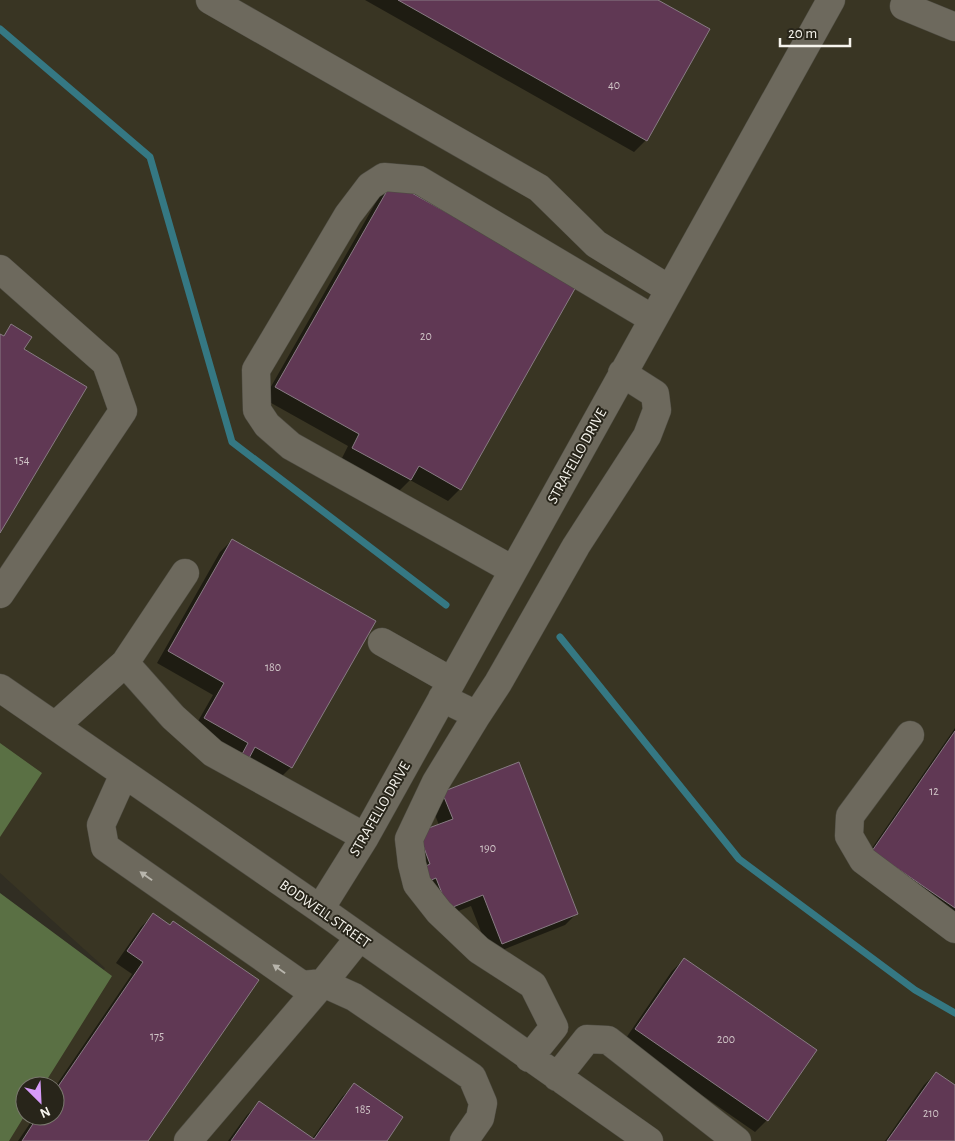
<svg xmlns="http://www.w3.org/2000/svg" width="955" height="1141" font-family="'Alegreya Sans',sans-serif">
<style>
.built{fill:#393523;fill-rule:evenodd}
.forest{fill:#5a7044}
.shadow{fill:#0007}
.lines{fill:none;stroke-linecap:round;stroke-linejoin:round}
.stream{stroke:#357883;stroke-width:7}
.building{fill:#603854;stroke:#887b83}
.minor-casing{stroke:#4e4c42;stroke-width:29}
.minor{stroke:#6d695d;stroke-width:28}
.oneway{fill:#b8b5ac}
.labels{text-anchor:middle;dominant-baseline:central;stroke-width:4;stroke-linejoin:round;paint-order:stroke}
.number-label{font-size:12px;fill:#d0c5c7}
.street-label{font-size:15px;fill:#f6f4ed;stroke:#28251a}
</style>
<rect width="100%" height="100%" fill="#312e23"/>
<path class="built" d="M0,0h955v1141h-955v-34l105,-139 -105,-95zM25,1086h30v30h-30z"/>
<path class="forest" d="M0,743l42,30 -42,64z
M0,893l112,83 -69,110h-18v29l-16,26h-9z"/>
<path class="shadow" d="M365,0h291l-10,140 -12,12z
M392,183l68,306 -12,12 -38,-21 -12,12 -57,-32 7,-14 -84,-47 116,-204z
M232,540l59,227 -12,12 -86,-49 20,-35 -56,-32 63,-111z
M955,728v200l-94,-64z
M443,793l134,120 -12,12 -75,30 -19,-49 -35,14 -29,-75 32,-20 -8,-20z
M153,915l-6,226h-129l17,-25h20v-29l77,-113 -16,-11 25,-36z
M684,959l83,161 -12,12 -131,-91 48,-70z
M936,1073l19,14v54h-70l39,-56z
M354,1085l31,56h-157l19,-26 12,-12 53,36 30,-42z"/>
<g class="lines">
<path class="stream" d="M0,29l150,128 82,285 214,163
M560,637l179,222 176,131 40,23"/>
</g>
<path class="building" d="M398,0h260l52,29 -63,112z
M392,182l185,103 -116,205 -42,-24 -8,14 -59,-32 7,-14 -84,-47z
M11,324l21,13 -8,12 63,38 -87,146v-199l4,2z
M232,539l144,82 -84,147 -37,-21 -8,15 -7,-4 8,-15 -44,-25 20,-35 -56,-32z
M955,731v177l-83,-57z
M519,762l59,152 -76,30 -19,-49 -35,14 -12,-31 -7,3 -5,-14 6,-3 -12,-32 35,-13 -11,-27z
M153,913l17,12 3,-4 86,59 -111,161h-126l16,-25h17v-25l88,-129 -16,-11z
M684,958l133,92 -49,71 -133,-92z
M936,1072l19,13v56h-68z
M354,1083l49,34 -16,24h-156l28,-40 55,38z"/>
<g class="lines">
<g class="minor-casing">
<path id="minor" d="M210,0l329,188 57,56 73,45
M904,6l51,21
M0,269l106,94 17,48 -123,183
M513,570l-222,-124 -24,-21 -10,-15 -1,-40 92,-155 22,-29 14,-9 35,3 234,139
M382,642l69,39
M125,663l60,-90
M0,688l320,221 329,232
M442,698l35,17 -41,67 -27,57 3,25 5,20 22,28 40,38 54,35 21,42 -25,31
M477,715l21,-32 78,-137 71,-110 10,-26 -2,-16 -33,-21
M55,726l70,-63 48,54 40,36 152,84
M910,735l-60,81 -1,20 14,24 92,69
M124,774l-23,51 4,22 197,138 21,-2 36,-45
M320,909l45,-72 466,-837
M557,1077l30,-38 21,1 129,101
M188,1141l135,-158 31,14 118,80 11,26 -3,15 -16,23"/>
</g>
<use href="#minor" class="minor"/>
</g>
<defs><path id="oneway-solid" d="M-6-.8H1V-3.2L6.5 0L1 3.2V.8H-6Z" transform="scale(1.25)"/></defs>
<g class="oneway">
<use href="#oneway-solid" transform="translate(146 876) rotate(-145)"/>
<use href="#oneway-solid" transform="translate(279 969) rotate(-145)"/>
</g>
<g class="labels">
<g class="number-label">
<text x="614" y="85">40</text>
<text x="426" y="336">20</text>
<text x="22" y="460">154</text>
<text x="273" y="667">180</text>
<text x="934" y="791">12</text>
<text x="488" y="848">190</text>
<text x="157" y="1036">175</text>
<text x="726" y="1039">200</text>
<text x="363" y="1109">185</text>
<text x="931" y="1113">210</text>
</g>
<g class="street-label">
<text transform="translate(577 456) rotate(-61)">STRAFELLO DRIVE</text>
<text transform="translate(380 809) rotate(-60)">STRAFELLO DRIVE</text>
<text transform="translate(325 914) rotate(35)">BODWELL STREET</text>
</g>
</g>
<g transform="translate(40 1101) rotate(156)"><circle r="24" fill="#28251a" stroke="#7a786e"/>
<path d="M0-4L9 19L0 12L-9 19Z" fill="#d79bf9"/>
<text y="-8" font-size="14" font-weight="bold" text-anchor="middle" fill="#f6f4ed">N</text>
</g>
<path d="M780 38v8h70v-8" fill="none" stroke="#f6f4ed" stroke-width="2.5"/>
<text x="788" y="38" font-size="15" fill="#f6f4ed" stroke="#28251a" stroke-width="4" paint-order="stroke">20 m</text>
</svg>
